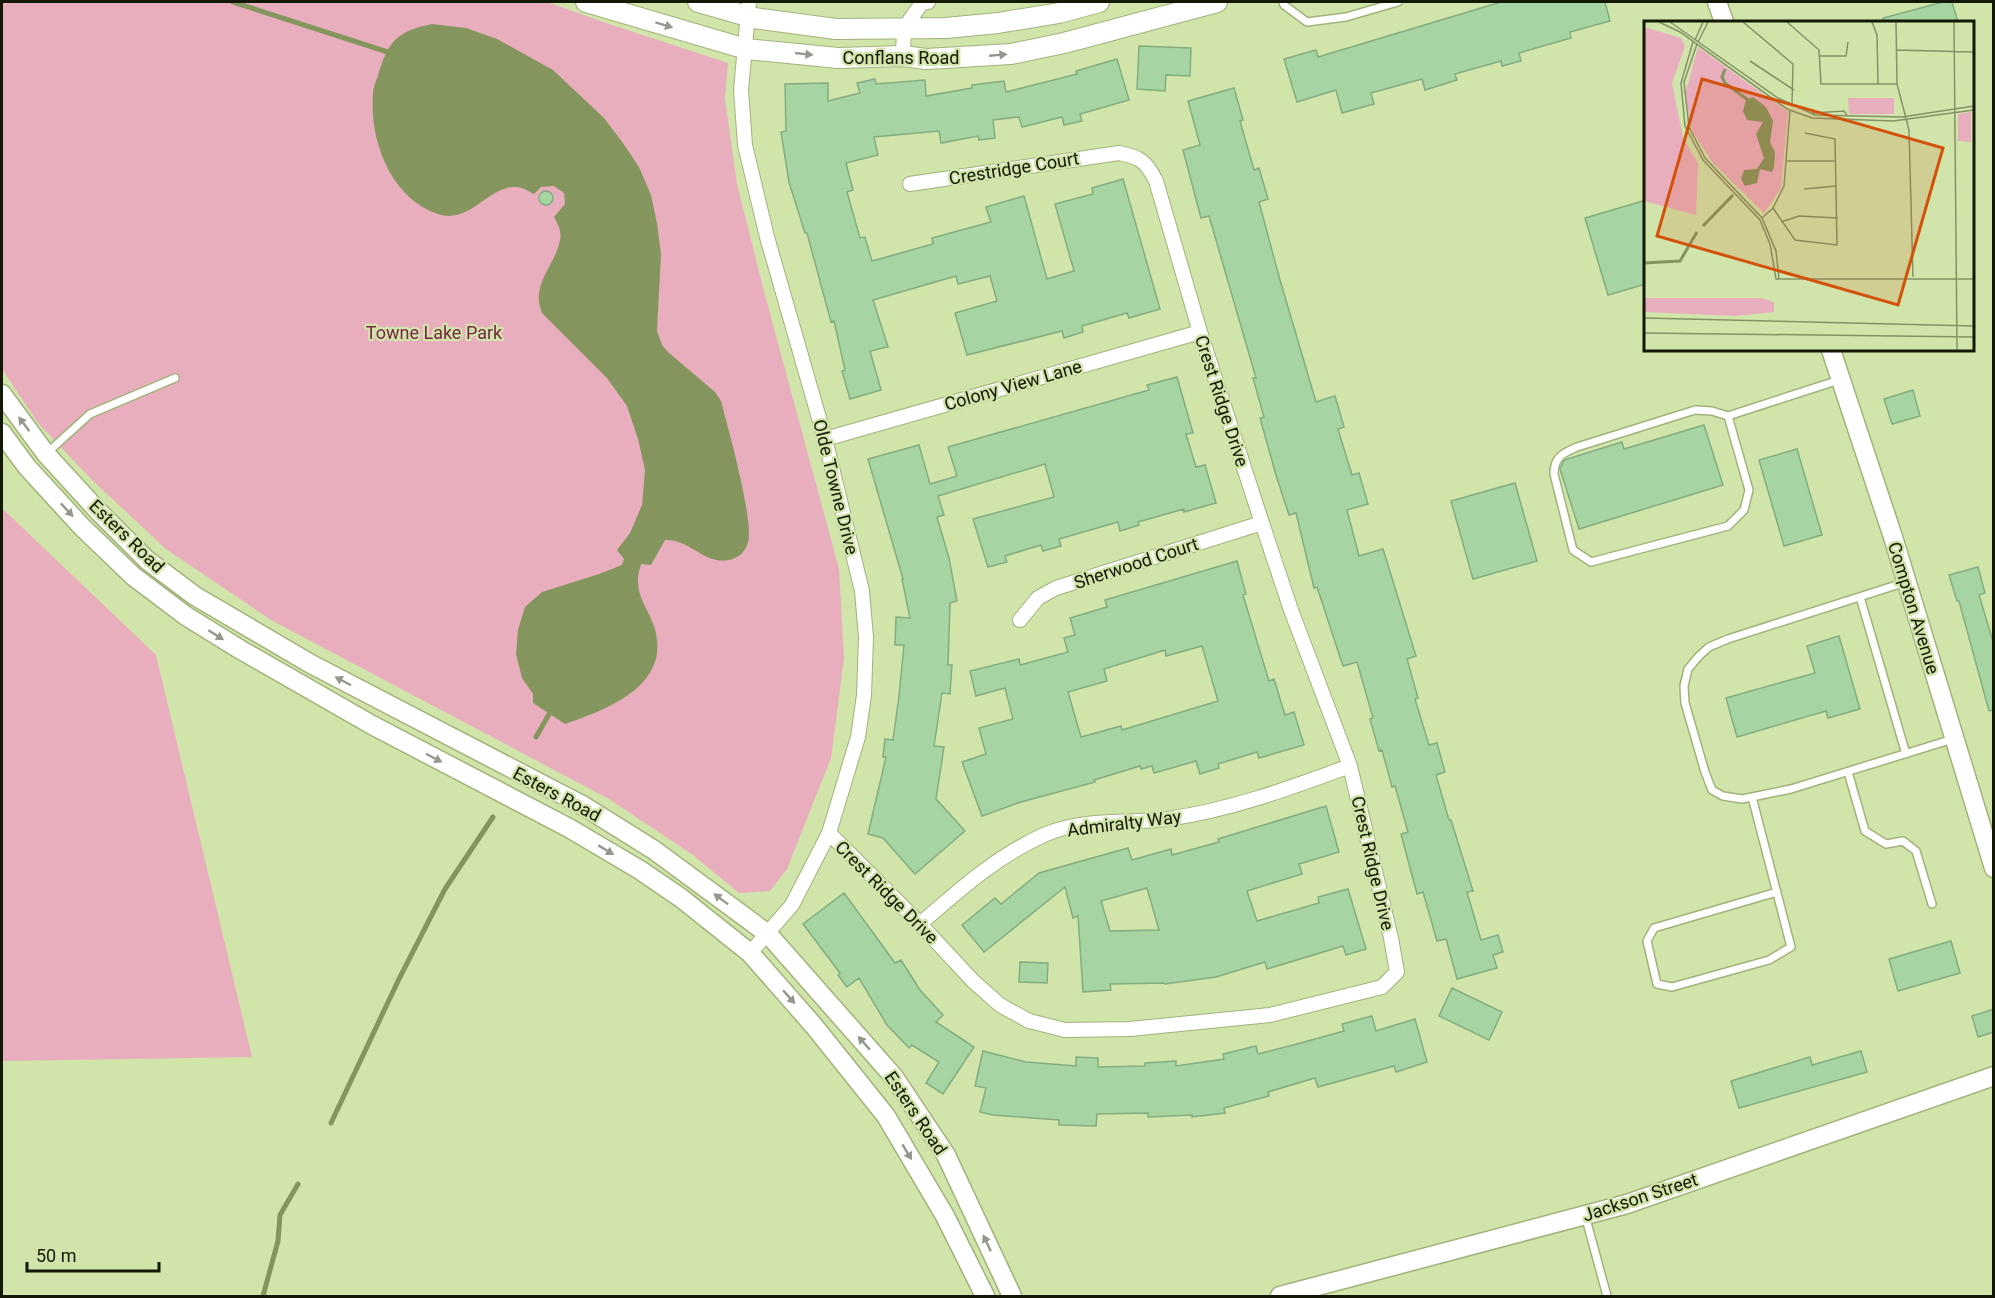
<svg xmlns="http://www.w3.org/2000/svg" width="1995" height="1298" font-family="Roboto,sans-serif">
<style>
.green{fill:#e9aebd}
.water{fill:#84965d}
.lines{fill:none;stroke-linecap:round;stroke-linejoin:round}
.stream{stroke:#84965d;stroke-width:5}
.building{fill:#a7d4a3;stroke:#83ad80;stroke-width:1.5;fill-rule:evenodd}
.service-casing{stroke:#a1b37b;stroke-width:10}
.minor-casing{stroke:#a1b37b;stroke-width:16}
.tertiary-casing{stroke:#a1b37b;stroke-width:21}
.secondary-casing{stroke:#a1b37b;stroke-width:22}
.service{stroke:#fff;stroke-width:7}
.minor{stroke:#fff;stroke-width:14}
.tertiary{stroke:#fff;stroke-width:18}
.secondary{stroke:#fff;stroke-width:20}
.oneway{fill:#94978e}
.labels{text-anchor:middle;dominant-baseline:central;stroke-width:4.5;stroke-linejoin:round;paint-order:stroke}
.street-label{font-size:18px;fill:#121803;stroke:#d1e4aa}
.park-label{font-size:18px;fill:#762742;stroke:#d1e4aa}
.inset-river{fill:none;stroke:#84965d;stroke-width:3}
.inset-road{fill:none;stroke:#859267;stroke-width:1.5}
.view{fill:#d3520b;fill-opacity:0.15;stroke:#d3520b;stroke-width:3}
.inset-edge{fill:none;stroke:#121803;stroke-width:3}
</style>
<rect width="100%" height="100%" fill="#d1e4aa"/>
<path class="green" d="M2,2h545l65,23 116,38 -3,36 12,85 28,111 74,274 5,89 -13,100 -44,111 -17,22 -31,2 -46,-38 -84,-56 -338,-179 -105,-71 -75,-70 -53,-56 -36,-54z
M2,508l154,147 96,402 -250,4z"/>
<path class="water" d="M432,24l34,4 31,11 56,31 51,48 19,25 16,24 12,28 6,28 4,31 -4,77 5,14 6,7 47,40 6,9c7,27 33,119 27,141 -2,9 -9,16 -19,18 -24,5 -41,-22 -64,-20l-14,25 -10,-1c-1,5 -4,12 -3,18 0,16 11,29 16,44 19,59 -46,83 -89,98l-32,-21v-9l-11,-16 -6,-24 2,-24 7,-23 17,-15 57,-18 23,-9 2,-6 -7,-9 13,-17 12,-28 3,-35 -7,-31 -11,-33 -20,-28 -65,-65c-12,-29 13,-46 18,-73 2,-8 -2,-16 -6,-23l11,-13 -1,-11 -10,-7 -13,1 -7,7c-4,-2 -12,-7 -17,-7 -28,-2 -47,38 -79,27 -47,-15 -69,-74 -65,-120 0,-7 4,-15 6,-22 3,-10 8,-24 16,-32 11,-10 23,-13 37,-16z"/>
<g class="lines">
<path class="stream" d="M233,2l161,52
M536,737l16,-28
M331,1123l68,-144 46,-90 48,-72
M263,1296l15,-55 2,-26 18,-31"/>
</g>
<path class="building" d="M1501,2h104l5,19 -40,11 1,6 -52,15 2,8 -19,5 -1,-5 -46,13 2,6 -32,10 -3,-11 -51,14 3,11 -32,9 -6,-23 -39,12 -13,-43 32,-9 2,7z
M1943,2h9l6,20h-75v-4z
M1139,46l52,2 -1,28 -24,-1 -1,16 -28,-2z
M1117,59l12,41 -49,14 2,7 -18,4 -2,-8 -40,10 -3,-10 -26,3 2,18 -16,2 -1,-4 -37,7 -2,-12 -65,6 4,18 -32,8 7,27 -6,2 13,46 5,-1 7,24 61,-17 -1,-6 59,-16 -5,-15 38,-11 23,83 27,-8 -19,-67 38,-10 -1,-6 31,-9 37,130 -31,9 -2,-5 -45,13 1,6 -19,6 -2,-7 -95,24 -12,-42 42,-12 -7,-25 -32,8 -2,-8 -83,24 15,47 -18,4 11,39 -31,9 -8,-28 3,-1 -11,-49 -3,1 -24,-89h-2l-16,-51 -8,-50 5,-1 -1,-47 43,-1v18l32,-8 -3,-10 18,-4 1,5 49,-4 1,16 46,-8v-3l32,-4 2,11 71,-18 -1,-3z
M1234,88l9,32 -3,1 14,49 5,-2 9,31 -9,3 21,78 36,122 19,-6 9,31 -6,2 14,46 7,-2 9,31 -21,6 12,46 24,-7 33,107 -9,3 11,39 -3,1 14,46 8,-2 8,29 -9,3 13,45h2l22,71 -6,1 14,48 17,-5 5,17 -10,3 4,13 -40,11 -11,-40 -9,2 -14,-49 -6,2 -16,-60 7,-2 -13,-46 -3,1 -10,-37 -3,1 -9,-32 3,-1 -16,-56 -14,4 -26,-79 -3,1 -18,-75 -7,2 -13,-40 -16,-57 4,-1 -11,-39h3l-47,-162 -8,2 -18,-68 17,-5 -12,-44z
M539 198a7 7 0 1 1 14 0a7 7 0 1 1-14 0Z
M1646,200v84l-38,11 -23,-77z
M1177,377l16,56 -7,1 10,33 9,-2 11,38 -32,9v-3l-46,13 1,3 -19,6 -2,-9 -59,17 2,7 -18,5 -2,-6 -36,11 2,6 -19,5 -15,-48 81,-22 -9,-33 -107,32 6,19 -7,2 12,41 8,43 -7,2 -2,62h4l-2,29 -8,-1 -8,53 10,1 -8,52 29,32 -50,43 -32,-36 -15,-4 18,-77h-3l2,-18 8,1 6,-44 5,-51h-9l1,-28 14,1 -8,-39h1l-35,-120 51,-14 11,39 27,-8 -9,-29 201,-57 -2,-5z
M1913,390l7,26 -28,8 -8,-25z
M1704,425l19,60 -144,44 -19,-60 4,-9 58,-18 2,7z
M1797,449l25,86 -38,11 -25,-86z
M1515,483l22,78 -64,18 -22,-78z
M1237,561l9,33 -3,1 26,86 5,-2 11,36 9,-3 10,33 -45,13 -2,-6 -39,12 1,4 -19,6 -4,-13 -42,12 -2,-7 -11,3 -1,-3 -46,14 1,2 -74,20 -39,14 -20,-54 24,-8 -7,-26 34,-9 -8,-31 -29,8 -6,-25 49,-12 1,6 48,-13 -4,-14 11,-3 -5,-17 37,-11 -2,-7zM1202,646l16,55 -96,29 -1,-4 -40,11 -13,-45 39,-11 -3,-12 61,-19 1,6z
M1978,567l7,26 -6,2 15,50v65l-5,1 -30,-110h-2l-8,-26z
M1839,636l21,73 -32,9 -2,-7 -89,26 -11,-39 89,-25 -8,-27z
M1326,806l13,46 -40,12 3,10 -55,17 10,30 62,-18 -1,-6 30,-8 18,60 -20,6 -3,-9 -76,23 -2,-7 -49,15 -51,7 -1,-1 -54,1 1,6 -28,2 -5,-76 -5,2 -8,-31 -81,65 -22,-27 33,-27 6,6 38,-31 89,-25 4,12 39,-11 1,6 47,-13 -1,-3zM1147,888l12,42 -49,1 -9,-30z
M844,893l51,70 6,-3 19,30 23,25 -7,7 38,25 -31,47 -17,-11 13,-21 -27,-17 -3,3 -22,-23 -28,-47 -12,9 -9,-12 2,-2 -37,-49z
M1951,941l9,32 -62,18 -9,-32z
M1020,962l28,1 -1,20 -28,-1z
M1452,988l50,24 -13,28 -50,-24z
M1994,1009v23l-16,5 -6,-21z
M1372,1016l4,15 39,-12 12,43 -31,10 -2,-6 -76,21 -3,-9 -47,14 1,4 -45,12 1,5 -33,4v-2l-44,2v-4l-51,1 -1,12 -37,-1v-5l-66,-5 -13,-3 6,-24 -11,-2 8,-35 43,11 50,4v-9l22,1v9l47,-1v-3l31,-2v5l48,-7 -1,-5 33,-8 2,8 39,-10 47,-13 -2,-7z
M1861,1051l6,21 -128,36 -8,-27 79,-24 2,8z"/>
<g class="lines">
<g class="service-casing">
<path id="service" d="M1283,2l1,3 23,17 39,-5 52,-15
M1728,416l-16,-5 -17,-1 -118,37c-14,6 -23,10 -23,27l19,76 18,12 137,-36 16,-16 5,-20 -21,-74 111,-36
M48,452l42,-38 85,-36
M1906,582l-178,57 -19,8 -10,9 -11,13 -4,17 1,17 20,69 7,18 11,6 19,3 49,-10 162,-50
M1860,597l46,157
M1848,772l17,59 21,13 17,-3 13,10 16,53
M1752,797l39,150 -22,13 -97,27 -15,-3 -10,-43 7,-13 123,-36
M1585,1215l22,81"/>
</g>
<g class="minor-casing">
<path id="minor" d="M749,2l-8,88 4,55 22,92 58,202 37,152 4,46 -2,58 -6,42 -29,96 -37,72 -42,48
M903,56l1,-28 18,-25 6,-1
M825,439l375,-107
M1020,620l18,-22 18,-10 206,-65
M829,833l91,91 53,57 27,24 29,16 36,9 65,-1 140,-14 112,-28 15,-15 -6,-34 -41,-172 -59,-156 -29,-87 -62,-191 -44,-151c-10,-20 -16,-24 -37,-28l-209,31
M920,924c39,-34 78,-69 126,-90 38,-16 81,-10 121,-15 64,-9 123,-31 183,-53"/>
</g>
<g class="tertiary-casing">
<path id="tertiary" d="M1717,2l7,20
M1831,350l62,187 101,331
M2,394l44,60 54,59 47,47 48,36 116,68 271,141 72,45 114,84 126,143 52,78 66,141
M2,433l25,34 55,60 51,49 53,40 55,34 131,75 197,103 71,42 41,28 69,55 64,73 72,90 59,100 40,80
M1280,1296l347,-92 367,-128"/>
</g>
<g class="secondary-casing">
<path id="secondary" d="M586,2l160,47 92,9 65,-2 23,3 85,-5 53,-11 153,-41
M698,2l56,16 82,11 110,-1 52,-5 61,-10 40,-11"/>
</g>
<use href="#service" class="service"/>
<use href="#minor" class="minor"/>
<use href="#tertiary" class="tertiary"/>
<use href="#secondary" class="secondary"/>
</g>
<defs><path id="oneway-solid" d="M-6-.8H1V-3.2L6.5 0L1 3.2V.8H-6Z" transform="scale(1.5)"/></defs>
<g class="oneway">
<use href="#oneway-solid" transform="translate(664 25) rotate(17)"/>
<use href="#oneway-solid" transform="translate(804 54) rotate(6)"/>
<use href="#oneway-solid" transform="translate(998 55) rotate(-5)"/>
<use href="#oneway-solid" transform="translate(24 424) rotate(-127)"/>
<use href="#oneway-solid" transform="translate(67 510) rotate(47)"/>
<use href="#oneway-solid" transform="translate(216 635) rotate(32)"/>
<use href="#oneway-solid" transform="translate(343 681) rotate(-152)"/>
<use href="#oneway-solid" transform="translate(434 758) rotate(28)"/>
<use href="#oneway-solid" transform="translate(606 850) rotate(31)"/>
<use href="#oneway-solid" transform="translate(721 899) rotate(-143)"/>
<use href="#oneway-solid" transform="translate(789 997) rotate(49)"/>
<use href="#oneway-solid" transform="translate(864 1043) rotate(-131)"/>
<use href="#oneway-solid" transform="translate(907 1152) rotate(59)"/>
<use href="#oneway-solid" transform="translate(987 1243) rotate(-115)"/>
</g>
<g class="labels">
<g class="street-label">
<text x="901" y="57">Conflans Road</text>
<text transform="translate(1014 168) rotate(-9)">Crestridge Court</text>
<text transform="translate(1013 385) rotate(-16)">Colony View Lane</text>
<text transform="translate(1222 401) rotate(72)">Crest Ridge Drive</text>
<text transform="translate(836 487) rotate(76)">Olde Towne Drive</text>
<text transform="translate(127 536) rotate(44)">Esters Road</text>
<text transform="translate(1136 563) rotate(-18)">Sherwood Court</text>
<text transform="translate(1914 608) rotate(73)">Compton Avenue</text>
<text transform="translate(557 794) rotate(28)">Esters Road</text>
<text transform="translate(1124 823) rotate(-7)">Admiralty Way</text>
<text transform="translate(1373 863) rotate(77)">Crest Ridge Drive</text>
<text transform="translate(887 892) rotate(45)">Crest Ridge Drive</text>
<text transform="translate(916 1113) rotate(56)">Esters Road</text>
<text transform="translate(1640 1197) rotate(-18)">Jackson Street</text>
</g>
<g class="park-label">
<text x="434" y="332">Towne Lake Park</text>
</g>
</g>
<g transform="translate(1644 21)">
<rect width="330" height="330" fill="#d1e4aa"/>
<path d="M0,6l37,11 4,8 -13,37 11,55 15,25 -2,52 -52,-14zM54,26l90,65 -7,76 -17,25 -51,-50 -21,-32 -7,-37zM204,77h46v16h-45zM327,91v30l-13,-1v-27zM0,277h118l12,4v10l-38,4 -92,-4z" fill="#e9aebd"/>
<path d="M109,76l13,10 7,14 -3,21 5,10 -1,15 -2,5 -12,-3 -3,14 -12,3 -4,-7 3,-9 13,-1 7,-11 -8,-24 7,-12 -16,-2 -4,-9 3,-11z" fill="#84965d"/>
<path class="inset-river" d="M81,48l-3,8 3,6 23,17M59,205l30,-31M0,242l36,-2 17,-29"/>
<path class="inset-road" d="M15,1l21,10 107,77 25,9 81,3 81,-11M26,1l108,76 37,17 87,2 72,-11M99,1l50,42 -1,40M143,1l32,28 2,34h76M228,1l5,13 1,49M252,1l1,62 12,46 4,147M310,1l3,328M51,19l8,-18M49,21l-12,41 4,43 18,34 57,60 10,24 6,35h198M54,21l10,-20M53,23l-13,38 5,45 16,31 57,60 14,33 3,28M252,29l78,2M176,35h26l2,-14M106,40l44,29M168,92l32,-2 3,4M142,140h49M160,168l32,-3M129,187l22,32 42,5 -2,-106 -30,-6M118,197l11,-10 11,-22 6,-76M137,201l18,-6 39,2M0,297l330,8M0,312l330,4"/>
<path class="view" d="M58,58l241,69 -45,157 -241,-69z"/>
<rect width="330" height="330" class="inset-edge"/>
</g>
<rect width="1995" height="1298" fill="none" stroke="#121803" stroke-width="6"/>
<path d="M27 1262v9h132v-9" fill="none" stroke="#121803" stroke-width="3"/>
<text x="36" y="1262" font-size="18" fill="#121803" stroke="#d1e4aa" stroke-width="4.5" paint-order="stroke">50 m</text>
</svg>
